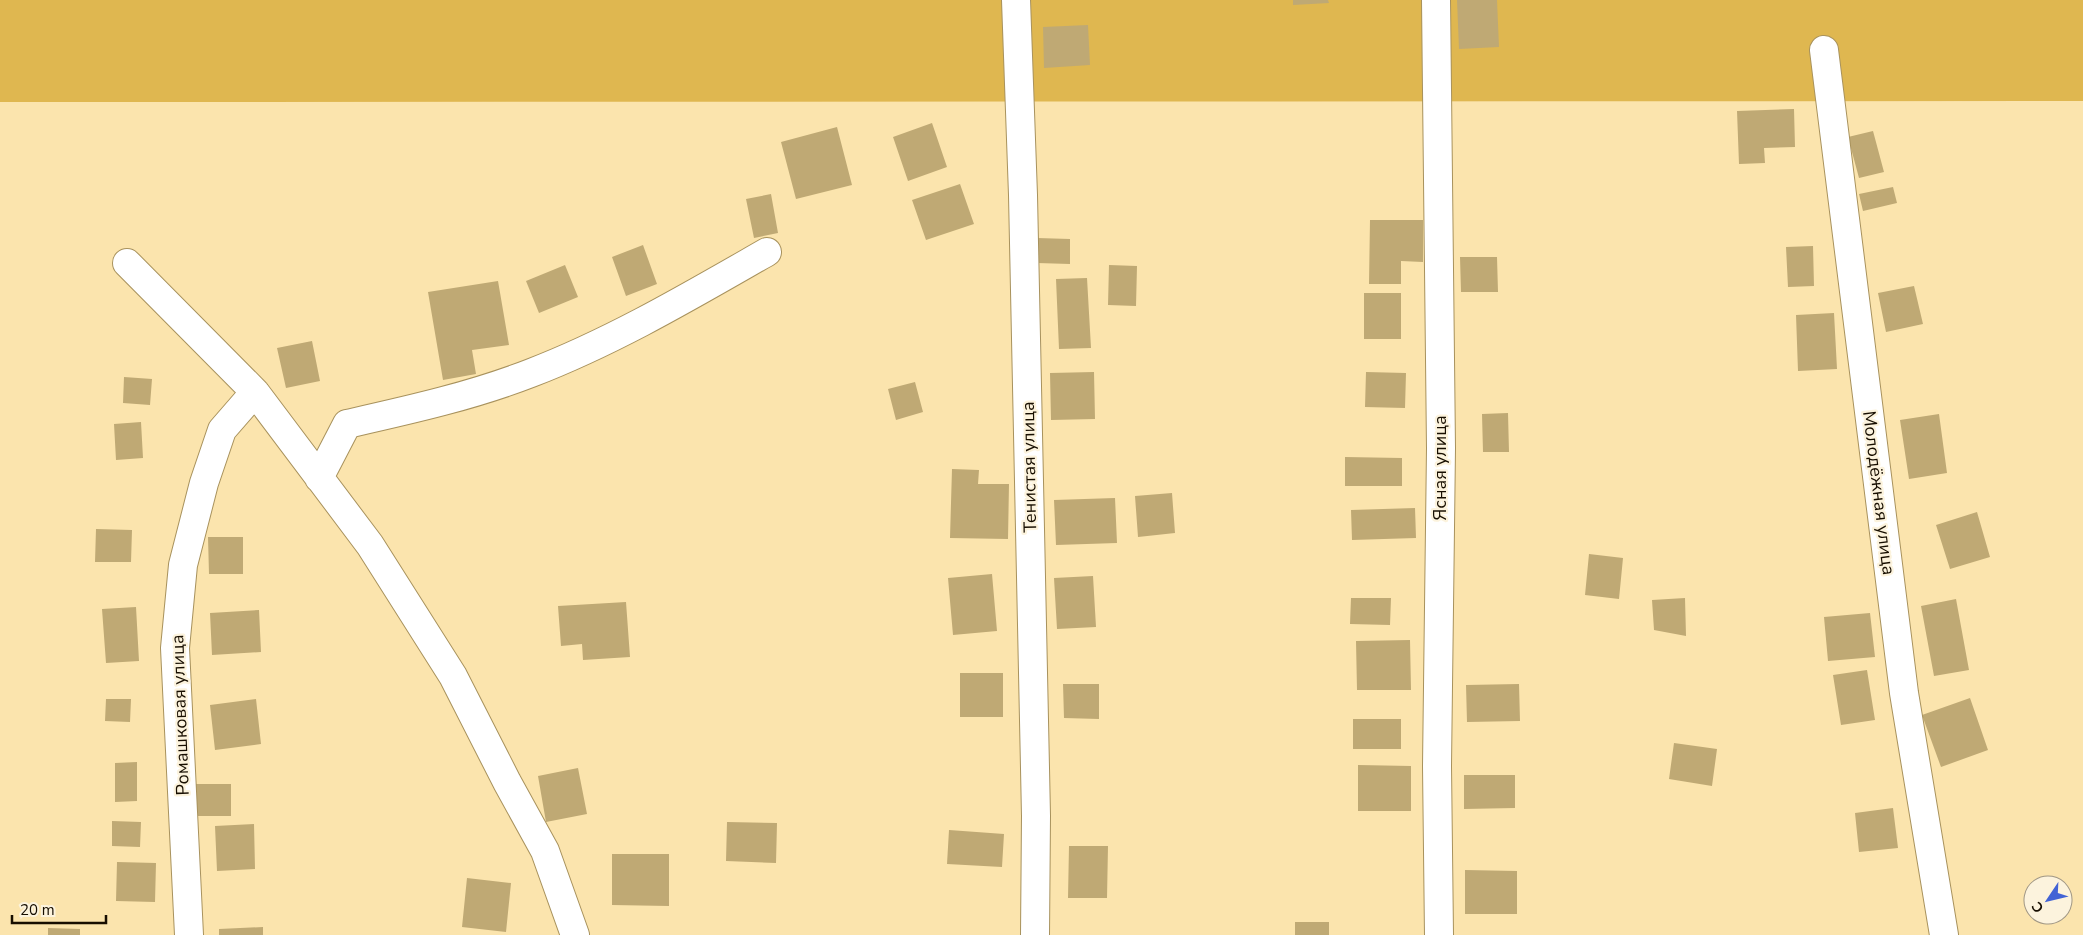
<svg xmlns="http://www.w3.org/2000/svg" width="2083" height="935" font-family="'Nunito Sans',sans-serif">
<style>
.green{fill:#dfb750}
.building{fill:#bfa974}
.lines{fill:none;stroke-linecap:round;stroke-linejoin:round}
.street-casing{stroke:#a8925d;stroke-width:30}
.street{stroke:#fff;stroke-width:28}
.labels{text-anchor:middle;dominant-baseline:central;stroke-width:4.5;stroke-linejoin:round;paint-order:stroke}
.street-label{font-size:18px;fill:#170e00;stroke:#fcf3dd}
</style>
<rect width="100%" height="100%" fill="#fbe4ad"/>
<path class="green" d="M0,0h2083v101l-2083,1z"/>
<path class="building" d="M1293,0h35l1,3 -36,2z
M1457,0h40l2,47 -40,2z
M1088,25l2,40 -46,3 -1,-41z
M1794,109l1,38 -31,1 1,15 -26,1 -2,-53z
M932,123l15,44 -39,14 -15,-44z
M837,127l15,58 -56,14 -15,-57z
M1873,131l11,41 -25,6 -11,-41z
M960,184l14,40 -48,16 -14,-40z
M1893,187l4,16 -34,8 -4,-17z
M771,194l7,39 -24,5 -8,-39z
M1370,220h53v42l-22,-1v23h-32z
M1037,238l33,1v25l-33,-1z
M643,245l14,39 -31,12 -14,-39z
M1813,246l1,40 -26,1 -2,-40z
M1460,257h37l1,35h-37z
M565,265l13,32 -39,16 -13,-32z
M1109,265l28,1 -1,40 -28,-1z
M1087,278l4,70 -32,1 -3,-70z
M498,281l11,64 -37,5 4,24 -33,6 -15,-88z
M1914,286l9,38 -37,8 -8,-39z
M1364,293h37v46h-37z
M1834,313l3,56 -39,2 -2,-56z
M312,341l8,40 -34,7 -9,-40z
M1094,372l1,47 -44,1 -1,-47z
M1366,372l40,1 -1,35 -40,-1z
M124,377l28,2 -2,26 -27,-2z
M915,382l8,30 -27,8 -8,-31z
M1508,413l1,39h-26l-1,-38z
M1939,414l8,59 -38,6 -9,-59z
M141,422l2,36 -27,2 -2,-36z
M1345,457l57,1v28h-57z
M952,469l27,1 -1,14h31l-1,55 -58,-1z
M1172,493l3,40 -37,4 -3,-41z
M1115,498l2,45 -61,2 -2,-45z
M1415,508l1,30 -64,2 -1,-30z
M1977,512l13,45 -40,12 -14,-44z
M96,529l36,1 -1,32h-36z
M208,537h35v37h-34z
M1589,554l34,4 -4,41 -34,-4z
M992,574l5,57 -44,4 -5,-57z
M1093,576l3,51 -39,2 -3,-51z
M1351,598h40l-1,27 -40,-1z
M1685,598l1,38 -32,-6 -2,-30z
M1956,599l13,71 -35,6 -13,-70z
M626,602l4,55 -47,3 -1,-16 -21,2 -3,-40z
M136,607l3,54 -33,2 -4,-54z
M259,610l2,42 -49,3 -2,-42z
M1870,613l5,44 -47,4 -4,-44z
M1410,640l1,50h-54l-1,-49z
M1867,670l8,50 -34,5 -8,-50z
M960,673h43v44h-43z
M1063,684h36v35l-35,-1z
M1519,684l1,37 -53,1 -1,-37z
M1970,698l18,52 -47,17 -19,-52z
M106,699h25l-1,23 -25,-1z
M256,699l5,45 -46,6 -5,-45z
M1353,719h48v30h-48z
M1674,743l43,6 -5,37 -43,-7z
M137,762v39l-22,1v-39z
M1358,765l53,1v45h-53z
M578,768l9,46 -41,8 -8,-46z
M1464,775h51v33l-51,1z
M196,784h35v32h-34z
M1893,808l5,40 -39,4 -4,-39z
M112,821l29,1 -1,25 -28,-1z
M727,822l50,1 -1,40 -50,-2z
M254,824l1,45 -38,2 -2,-45z
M949,830l55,4 -2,33 -55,-3z
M1069,846h39l-1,52h-39z
M612,854h57v52l-57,-1z
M117,862l39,1 -1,39 -39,-1z
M1465,870l52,1v43h-52z
M467,878l44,5 -5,49 -44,-5z
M1295,922h34v13h-34z
M263,927v8h-44v-6z
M48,928l32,1v6h-32z"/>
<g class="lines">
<g class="street-casing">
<path id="street" d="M1016,0l7,195 13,621 -1,119
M1436,0l5,448 -4,318 2,169
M1824,50l80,643 40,242
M127,263l128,129 115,153 83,131 54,106 38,69 30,84
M319,478l28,-54c62,-14 125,-28 184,-51 83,-32 159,-77 236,-121
M189,935l-14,-287 8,-83 21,-82 18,-53 33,-38"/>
</g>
<use href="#street" class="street"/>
</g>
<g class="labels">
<g class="street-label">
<text transform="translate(1029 467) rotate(-91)">Тенистая улица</text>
<text transform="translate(1440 468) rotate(-90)">Ясная улица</text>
<text transform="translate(1879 493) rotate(83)">Молодёжная улица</text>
<text transform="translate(180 715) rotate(-92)">Ромашковая улица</text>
</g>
</g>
<g transform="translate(2048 900) rotate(235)"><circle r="24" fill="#fcf3dd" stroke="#a09785"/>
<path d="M0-4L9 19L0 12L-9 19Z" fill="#4263d5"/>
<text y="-8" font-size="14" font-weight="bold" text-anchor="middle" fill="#170e00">С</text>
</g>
<path d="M12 915v8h94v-8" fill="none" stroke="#170e00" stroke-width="2.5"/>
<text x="20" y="915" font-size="15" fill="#170e00" stroke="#fcf3dd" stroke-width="4" paint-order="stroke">20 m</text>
</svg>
